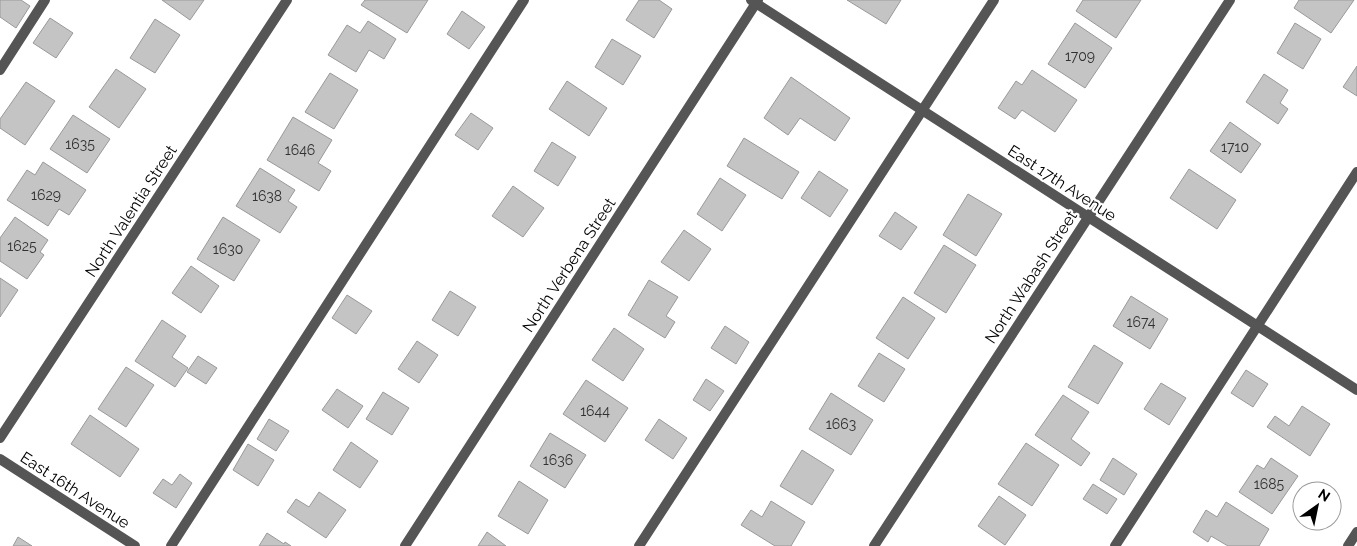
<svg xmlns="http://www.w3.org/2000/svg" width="1357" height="546" font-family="Raleway,sans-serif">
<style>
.building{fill:#c4c4c4;stroke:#999}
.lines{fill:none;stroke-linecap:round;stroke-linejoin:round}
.service{stroke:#555;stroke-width:10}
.minor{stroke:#555;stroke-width:10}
.tertiary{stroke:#555;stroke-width:10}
.labels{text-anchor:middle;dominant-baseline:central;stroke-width:4.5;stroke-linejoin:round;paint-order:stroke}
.number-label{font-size:14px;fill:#313131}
.street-label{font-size:16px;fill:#000;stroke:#fff}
</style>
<rect width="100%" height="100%" fill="#fff"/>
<path class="building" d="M0,0h21l9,6 -14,22 -16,-11z
M162,0h42l-14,20z
M365,0h63l-21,33 -46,-28z
M639,0h20l13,9 -18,29 -28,-18z
M847,0h54l-15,24z
M1083,0h58l-25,38 -40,-27z
M1299,0h55l-23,33 -37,-25z
M462,11l23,16 -16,22 -22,-15z
M50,18l23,15 -17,25 -23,-15z
M155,19l25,16 -25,38 -25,-15z
M368,21l28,18 -12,20 -15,-9 -13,22 -28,-17 19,-30 13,8z
M1075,23l37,25 -27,40 -37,-24z
M1295,23l26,16 -18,30 -26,-16z
M612,39l29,17 -18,29 -28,-18z
M1357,66v30l-14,-9z
M116,69l30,20 -27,39 -30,-21z
M1032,70l45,30 -22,32 -33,-22 -7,9 -17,-11 18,-27 6,4z
M330,73l28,17 -24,39 -29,-17z
M1264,74l24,16 -8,13 8,6 -10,15 -32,-22z
M791,77l59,41 -15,23 -35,-23 -12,17 -24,-17z
M567,81l40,27 -18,28 -40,-27z
M26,82l29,19 -30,44 -25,-17v-9z
M471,113l22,15 -15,22 -23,-15z
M73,115l37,24 -23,34 -37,-24z
M293,117l39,23 -14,23 13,8 -12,20 -52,-31z
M1230,122l31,22 -20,29 -31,-22z
M744,138l55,34 -17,27 -55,-33z
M552,142l24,15 -18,29 -24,-15z
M43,162l43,28 -17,25 -10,-6 -11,17 -41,-26 20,-30 8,5z
M260,168l35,22 -7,11 9,6 -17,26 -44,-27z
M1189,169l47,31 -19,29 -47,-31z
M819,171l29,19 -18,27 -29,-19z
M720,178l26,17 -24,36 -25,-17z
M513,186l31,22 -21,29 -31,-21z
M968,194l34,20 -26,42 -33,-21z
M895,212l22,15 -16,23 -22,-14z
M15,217l33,23 -8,12 4,3 -17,24 -27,-18v-23z
M223,217l37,23 -26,41 -37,-22z
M684,230l27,19 -22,32 -28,-19z
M944,245l32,20 -30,48 -32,-20z
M191,266l28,20 -18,27 -29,-20z
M0,278l18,12 -18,27z
M649,280l29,17 -12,19 9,6 -10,16 -37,-23z
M450,291l26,16 -18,29 -26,-16z
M347,295l25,16 -16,23 -24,-16z
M1131,296l37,23 -18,30 -37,-23z
M903,297l32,21 -27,41 -32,-21z
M162,320l24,16 -14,21 16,11 -13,19 -40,-26z
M725,326l24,16 -13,22 -25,-16z
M614,328l30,21 -21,32 -31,-21z
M417,341l21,14 -19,28 -21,-14z
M1094,345l29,18 -25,41 -30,-17z
M879,353l26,16 -21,33 -26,-16z
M198,356l19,12 -11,16 -19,-12z
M126,367l28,18 -28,42 -28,-18z
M1246,370l22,14 -15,23 -22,-14z
M706,379l18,12 -14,20 -17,-11z
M586,380l42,28 -23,34 -42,-28z
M1161,383l25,15 -17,27 -25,-16z
M337,389l26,17 -15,22 -26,-18z
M383,392l26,16 -17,27 -26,-16z
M831,393l42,27 -22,35 -42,-26z
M1063,395l26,17 -18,27 19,14 -9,13 -46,-31z
M1302,406l28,18 -20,32 -43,-29 8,-11 14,10z
M90,415l49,34 -19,28 -49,-33z
M269,419l20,12 -13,20 -19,-12z
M659,419l28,19 -14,21 -28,-19z
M550,433l36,22 -21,33 -35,-22z
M351,442l27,19 -18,27 -27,-18z
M1026,443l33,22 -27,41 -34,-22z
M248,444l26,16 -16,26 -25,-16z
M802,450l32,20 -22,35 -32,-19z
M1113,458l24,16 -13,21 -24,-15z
M1271,458l27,18 -26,38 -33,-22 18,-27 7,4z
M180,474l12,9 -16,25 -23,-15 10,-14 9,6z
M519,481l29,19 -20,34 -30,-18z
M1093,484l24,15 -10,15 -24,-15z
M319,492l27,18 -20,28 -39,-26 9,-13 13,8z
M999,496l27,19 -21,30 -27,-19z
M771,501l34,21 -14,24h-16l-34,-21 10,-15 11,7z
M1226,502l43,27 -10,17h-31l-17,-10 -3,6 -15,-10 13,-22 11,7z
M487,532l19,14h-28z
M267,533l17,11 1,-2 6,4h-32z
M18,537l14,9h-19z"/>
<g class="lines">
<path class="service" d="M0,70l45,-70
M171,546l353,-546
M639,546l355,-546
M1115,546l242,-374"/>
<path class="minor" d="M0,438l287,-438
M0,459l135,87
M405,546l353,-546
M874,546l356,-546
M1348,546l9,-14"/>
<path class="tertiary" d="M751,0l606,390"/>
</g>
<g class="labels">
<g class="number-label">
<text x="1080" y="56">1709</text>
<text x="80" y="144">1635</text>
<text x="1235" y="147">1710</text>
<text x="300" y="150">1646</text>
<text x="46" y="195">1629</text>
<text x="267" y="196">1638</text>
<text x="22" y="246">1625</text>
<text x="228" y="249">1630</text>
<text x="1141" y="322">1674</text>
<text x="595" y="411">1644</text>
<text x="841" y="424">1663</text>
<text x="558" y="460">1636</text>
<text x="1269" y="484">1685</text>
</g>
<g class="street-label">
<text transform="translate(1062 183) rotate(33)">East 17th Avenue</text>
<text transform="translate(131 211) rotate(-57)">North Valentia Street</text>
<text transform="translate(569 265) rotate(-57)">North Verbena Street</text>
<text transform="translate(1031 277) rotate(-57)">North Wabash Street</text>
<text transform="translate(75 490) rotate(33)">East 16th Avenue</text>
</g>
</g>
<g transform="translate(1317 506) rotate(33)"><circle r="24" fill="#ffffff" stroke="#999999"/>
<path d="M0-4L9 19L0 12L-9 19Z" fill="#000000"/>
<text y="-8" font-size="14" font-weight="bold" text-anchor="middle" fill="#000000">N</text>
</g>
</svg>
